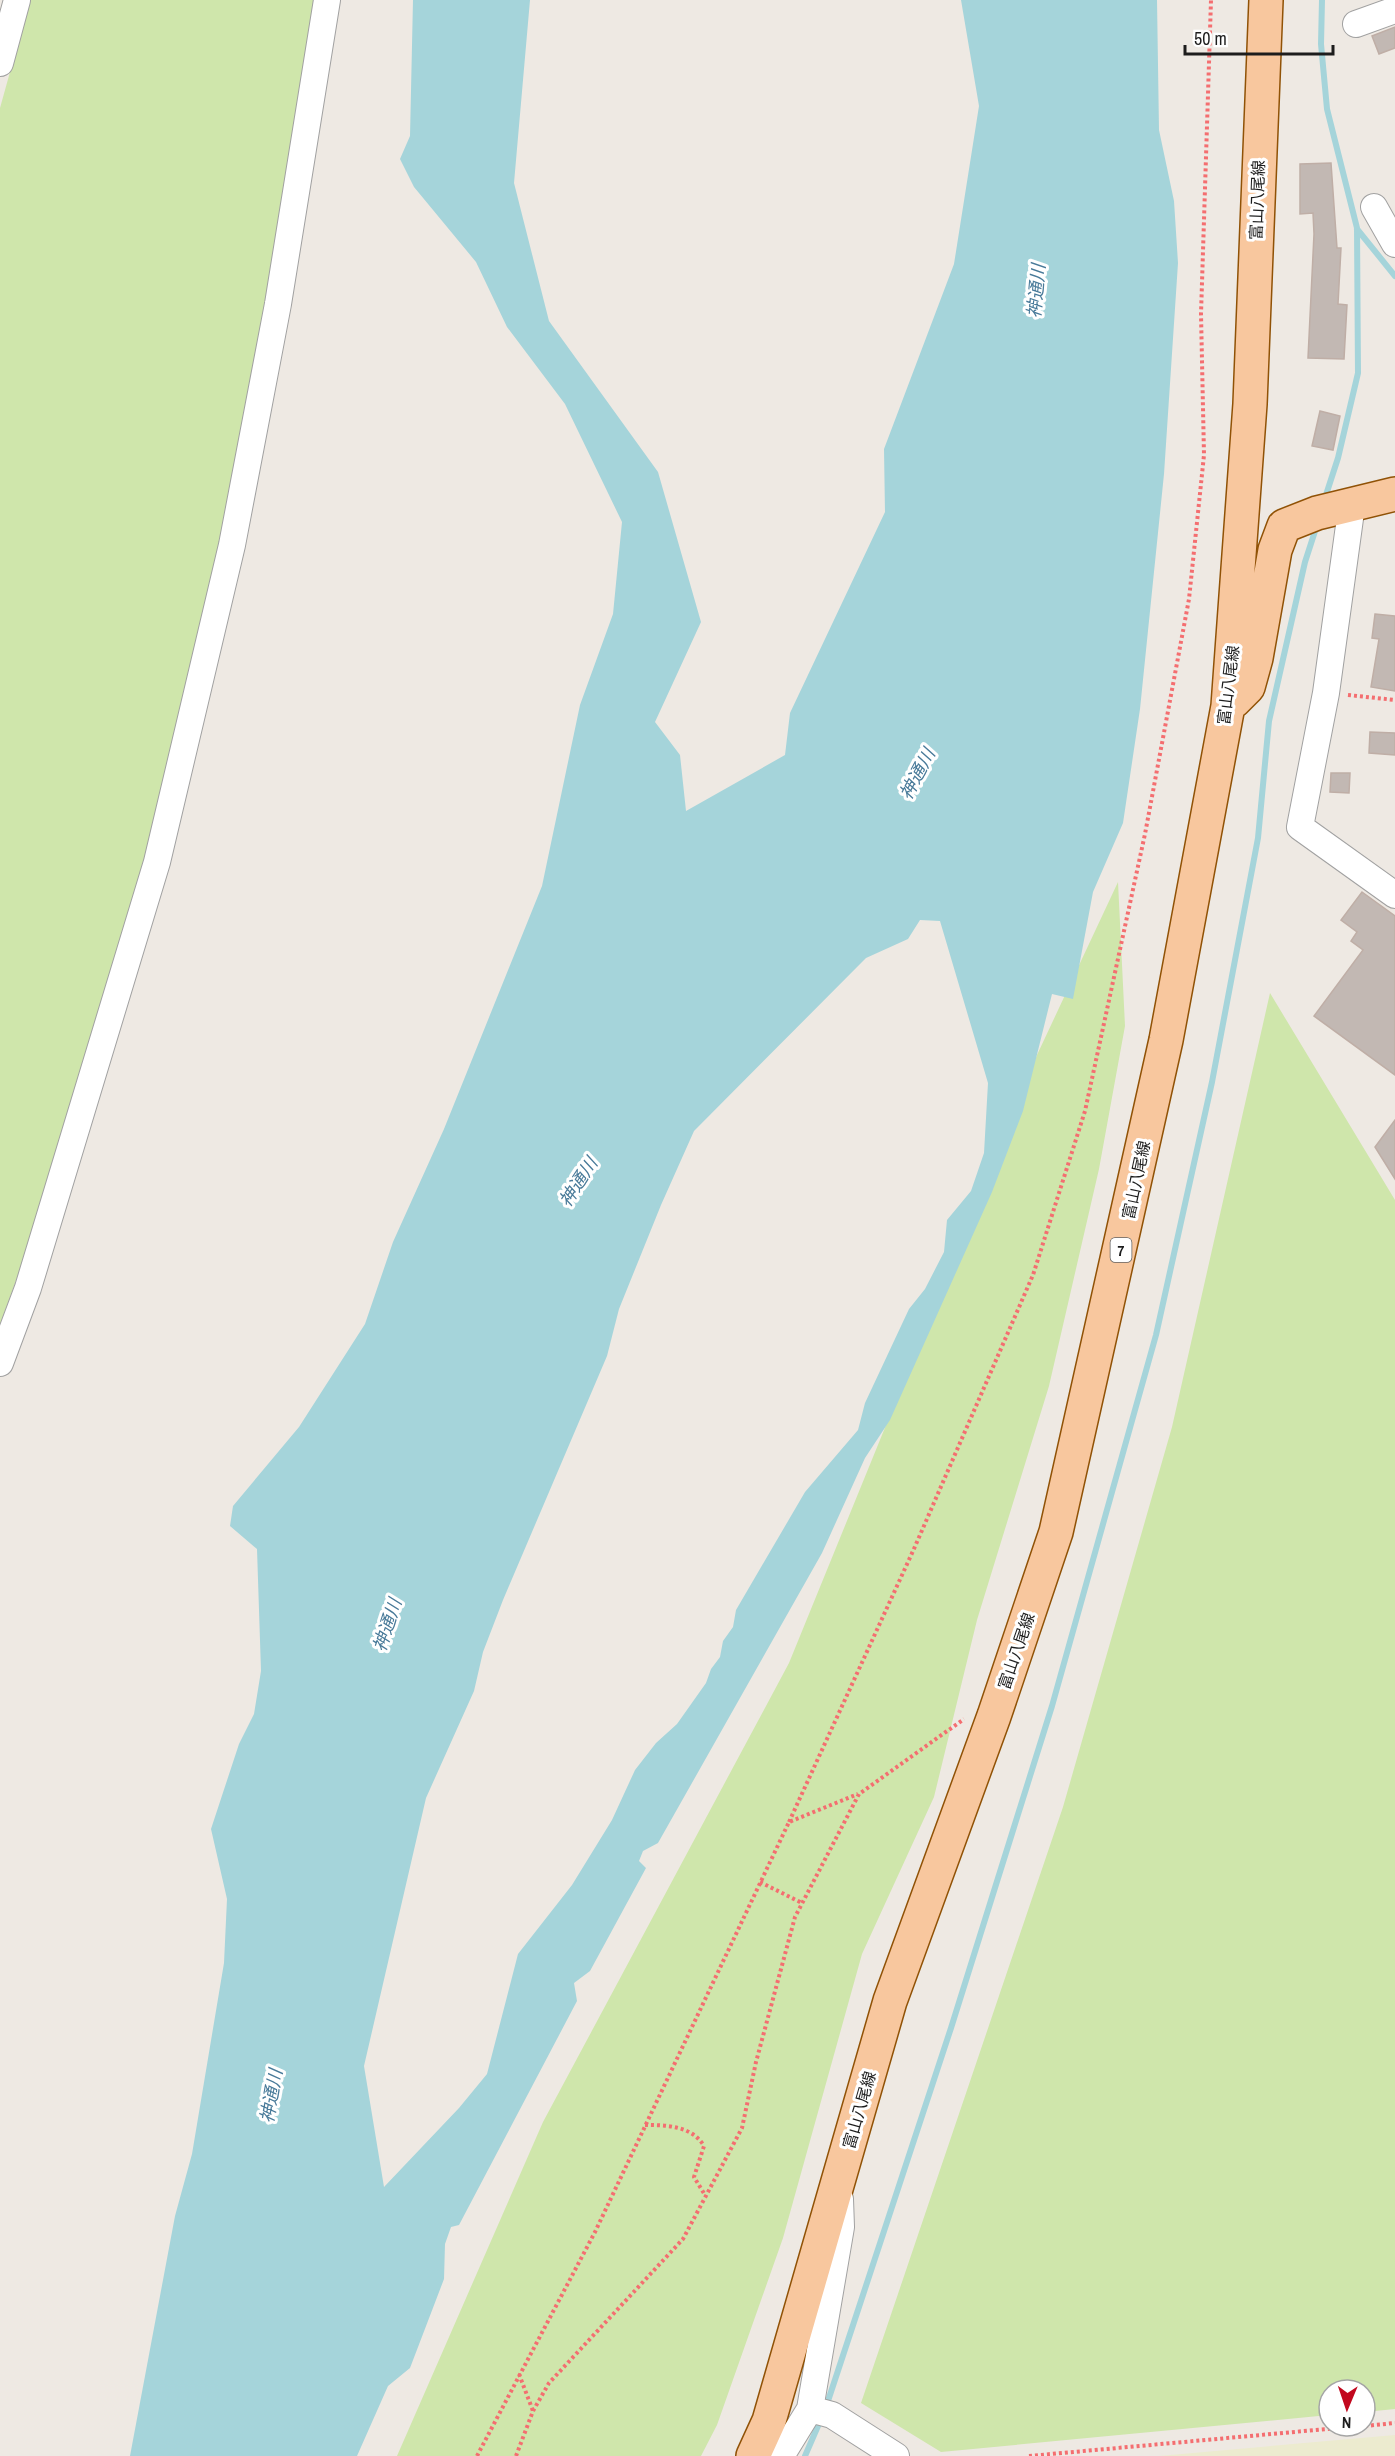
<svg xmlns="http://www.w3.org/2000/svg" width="1395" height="2456" font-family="'Archivo Narrow','Noto Sans JP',sans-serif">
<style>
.farmland{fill:#ecebcf}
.grass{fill:#cfe6ab}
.water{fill:#a5d4da;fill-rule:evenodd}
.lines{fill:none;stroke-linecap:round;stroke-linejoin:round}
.stream{stroke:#a5d4da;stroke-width:6}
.building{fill:#c2b8b3;stroke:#bfaea6;stroke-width:1.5}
.minor-casing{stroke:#a1a1a1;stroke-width:28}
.major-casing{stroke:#905206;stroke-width:36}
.path{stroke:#f46e70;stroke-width:4;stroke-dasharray:3 3;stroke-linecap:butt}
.minor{stroke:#fff;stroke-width:26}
.major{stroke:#f8c79e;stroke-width:33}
.labels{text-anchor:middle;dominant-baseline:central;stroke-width:6;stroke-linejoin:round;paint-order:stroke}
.shield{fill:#fff;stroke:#616161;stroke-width:1.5}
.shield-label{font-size:15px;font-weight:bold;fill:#1d1d1d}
.street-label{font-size:16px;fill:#1d1d1d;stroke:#fff}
.water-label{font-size:18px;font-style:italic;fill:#487a99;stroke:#fff}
</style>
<rect width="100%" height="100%" fill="#eee9e3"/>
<path class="farmland" d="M1395,2435v21h-236z"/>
<path class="grass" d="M30,0h289l-6,59 -97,517 -78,321 -78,260 -60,168v-1217z
M1118,882l7,144 -26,143 -50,217 -72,234 -43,177 -72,157 -79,284 -66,187 -16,31h-304l146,-334 246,-459 248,-608z
M1270,993l125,207v1209l-30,3v-22h-36v25l-388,37 -80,-49 202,-596 109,-380z"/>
<path class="water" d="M413,0h117l-16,183 35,138 109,151 43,150 -46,100 25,33 6,56 99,-56 5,-42 95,-201 -1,-63 70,-185 25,-158 -18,-106h196l2,130 15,71 4,62 -14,211 -24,235 -17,114 -30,69 -20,107 -21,-5 -29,117 -31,81 -102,228 -25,38 -43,95 -164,290 -15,8 -4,10 7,7 -56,103 -16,12 3,18 -118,224 -8,2 -6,17 -1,35 -34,89 -22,18 -31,70h-227l45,-240 17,-62 32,-191 3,-64 -16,-70 28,-85 15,-30 7,-43 -4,-122 -27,-23 3,-20 66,-79 66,-103 28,-82 51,-113 98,-243 38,-181 33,-91 9,-92 -57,-118 -58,-77 -31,-65 -62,-75 -14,-28 10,-23zM920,920l20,1 48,162 -4,70 -13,38 -24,29 -3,32 -19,37 -16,20 -44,94 -7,27 -53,62 -69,118 -3,17 -10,14 -3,16 -9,12 -5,14 -29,41 -21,19 -21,27 -23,50 -40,65 -54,69 -31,120 -28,34 -75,79 -20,-121 62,-268 48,-107 9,-39 20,-52 104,-244 12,-47 42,-104 33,-74 172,-173 42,-19z"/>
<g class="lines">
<path class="stream" d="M1322,0l-1,44 6,65 30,119 1,145 -20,85 -14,43
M1357,229l38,47
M826,2407l125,-379 101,-322 104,-371 56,-253 46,-244 11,-117 36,-159 12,-37
M805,2456l16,-37"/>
</g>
<path class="building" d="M1395,27v21l-16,6 -7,-18z
M1331,163l6,85h4l-3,56 9,1 -3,54 -36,-1 6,-124 -1,-21 -13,1v-50z
M1320,411l20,5 -7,34 -21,-4z
M1375,614l20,2v75l-24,-4 8,-48 -7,-1z
M1370,732l25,1v22l-26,-2z
M1331,773h19l-1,20 -19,-1z
M1362,892l33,24v159l-81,-59 49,-66 -12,-9 6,-9 -16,-12z
M1395,1120v59l-20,-32z"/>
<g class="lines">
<g class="minor-casing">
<path id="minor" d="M1356,24l39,-14
M0,63l17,-63
M1374,207l21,37
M1352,504l-26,189 -26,134 95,68
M0,1363l28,-75 129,-426 75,-317 46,-241 49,-304
M810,2409l22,6 64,41
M781,2456l29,-47 31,-182 -1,-28"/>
</g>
<g class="major-casing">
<path id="major" d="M1234,701l14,-14 8,-29 19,-108 9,-24 33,-13 78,-19
M753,2456l16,-35 121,-420 104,-285 62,-184 110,-492 62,-334 22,-302 16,-404"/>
</g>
<path class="path" d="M1348,695l47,5
M789,1822l124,-271 120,-276 52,-164 60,-277 44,-235 15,-144 -3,-141 10,-314
M760,1882l42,21
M645,2125c22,0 47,1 59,21l-10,31 11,18
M519,2374l14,37
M1365,2426l30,-3
M477,2456l118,-224 194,-410 69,-28
M516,2456l17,-45 16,-28 134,-144 59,-111 14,-66 39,-145 64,-123 105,-75
M1029,2456l331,-30"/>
<use href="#minor" class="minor"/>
<use href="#major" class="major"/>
</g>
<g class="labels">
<rect class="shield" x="1110.5" y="1238" width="21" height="24" rx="4.5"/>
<g class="shield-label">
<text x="1121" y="1250">7</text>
</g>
<g class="street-label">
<text transform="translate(1257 200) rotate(-88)">富山八尾線</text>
<text transform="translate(1228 685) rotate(-83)">富山八尾線</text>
<text transform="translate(1136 1180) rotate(-78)">富山八尾線</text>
<text transform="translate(1016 1651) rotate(-71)">富山八尾線</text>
<text transform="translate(859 2110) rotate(-74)">富山八尾線</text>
</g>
<g class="water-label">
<text transform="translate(1036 291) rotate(-85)">神通川</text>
<text transform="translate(917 774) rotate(-62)">神通川</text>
<text transform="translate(578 1182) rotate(-57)">神通川</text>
<text transform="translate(387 1625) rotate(-72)">神通川</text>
<text transform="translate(271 2096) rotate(-80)">神通川</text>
</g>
</g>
<g transform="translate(1347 2408) rotate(182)"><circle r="28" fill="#ffffff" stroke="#a5a5a5" stroke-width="1.5"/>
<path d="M0-4.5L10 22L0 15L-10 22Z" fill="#c2081e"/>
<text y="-9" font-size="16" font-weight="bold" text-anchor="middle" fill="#1d1d1d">N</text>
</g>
<path d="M1185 45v9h148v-9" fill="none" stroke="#1d1d1d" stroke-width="3"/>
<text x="1194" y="45" font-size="18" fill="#1d1d1d" stroke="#ffffff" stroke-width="4.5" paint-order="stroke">50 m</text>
</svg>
